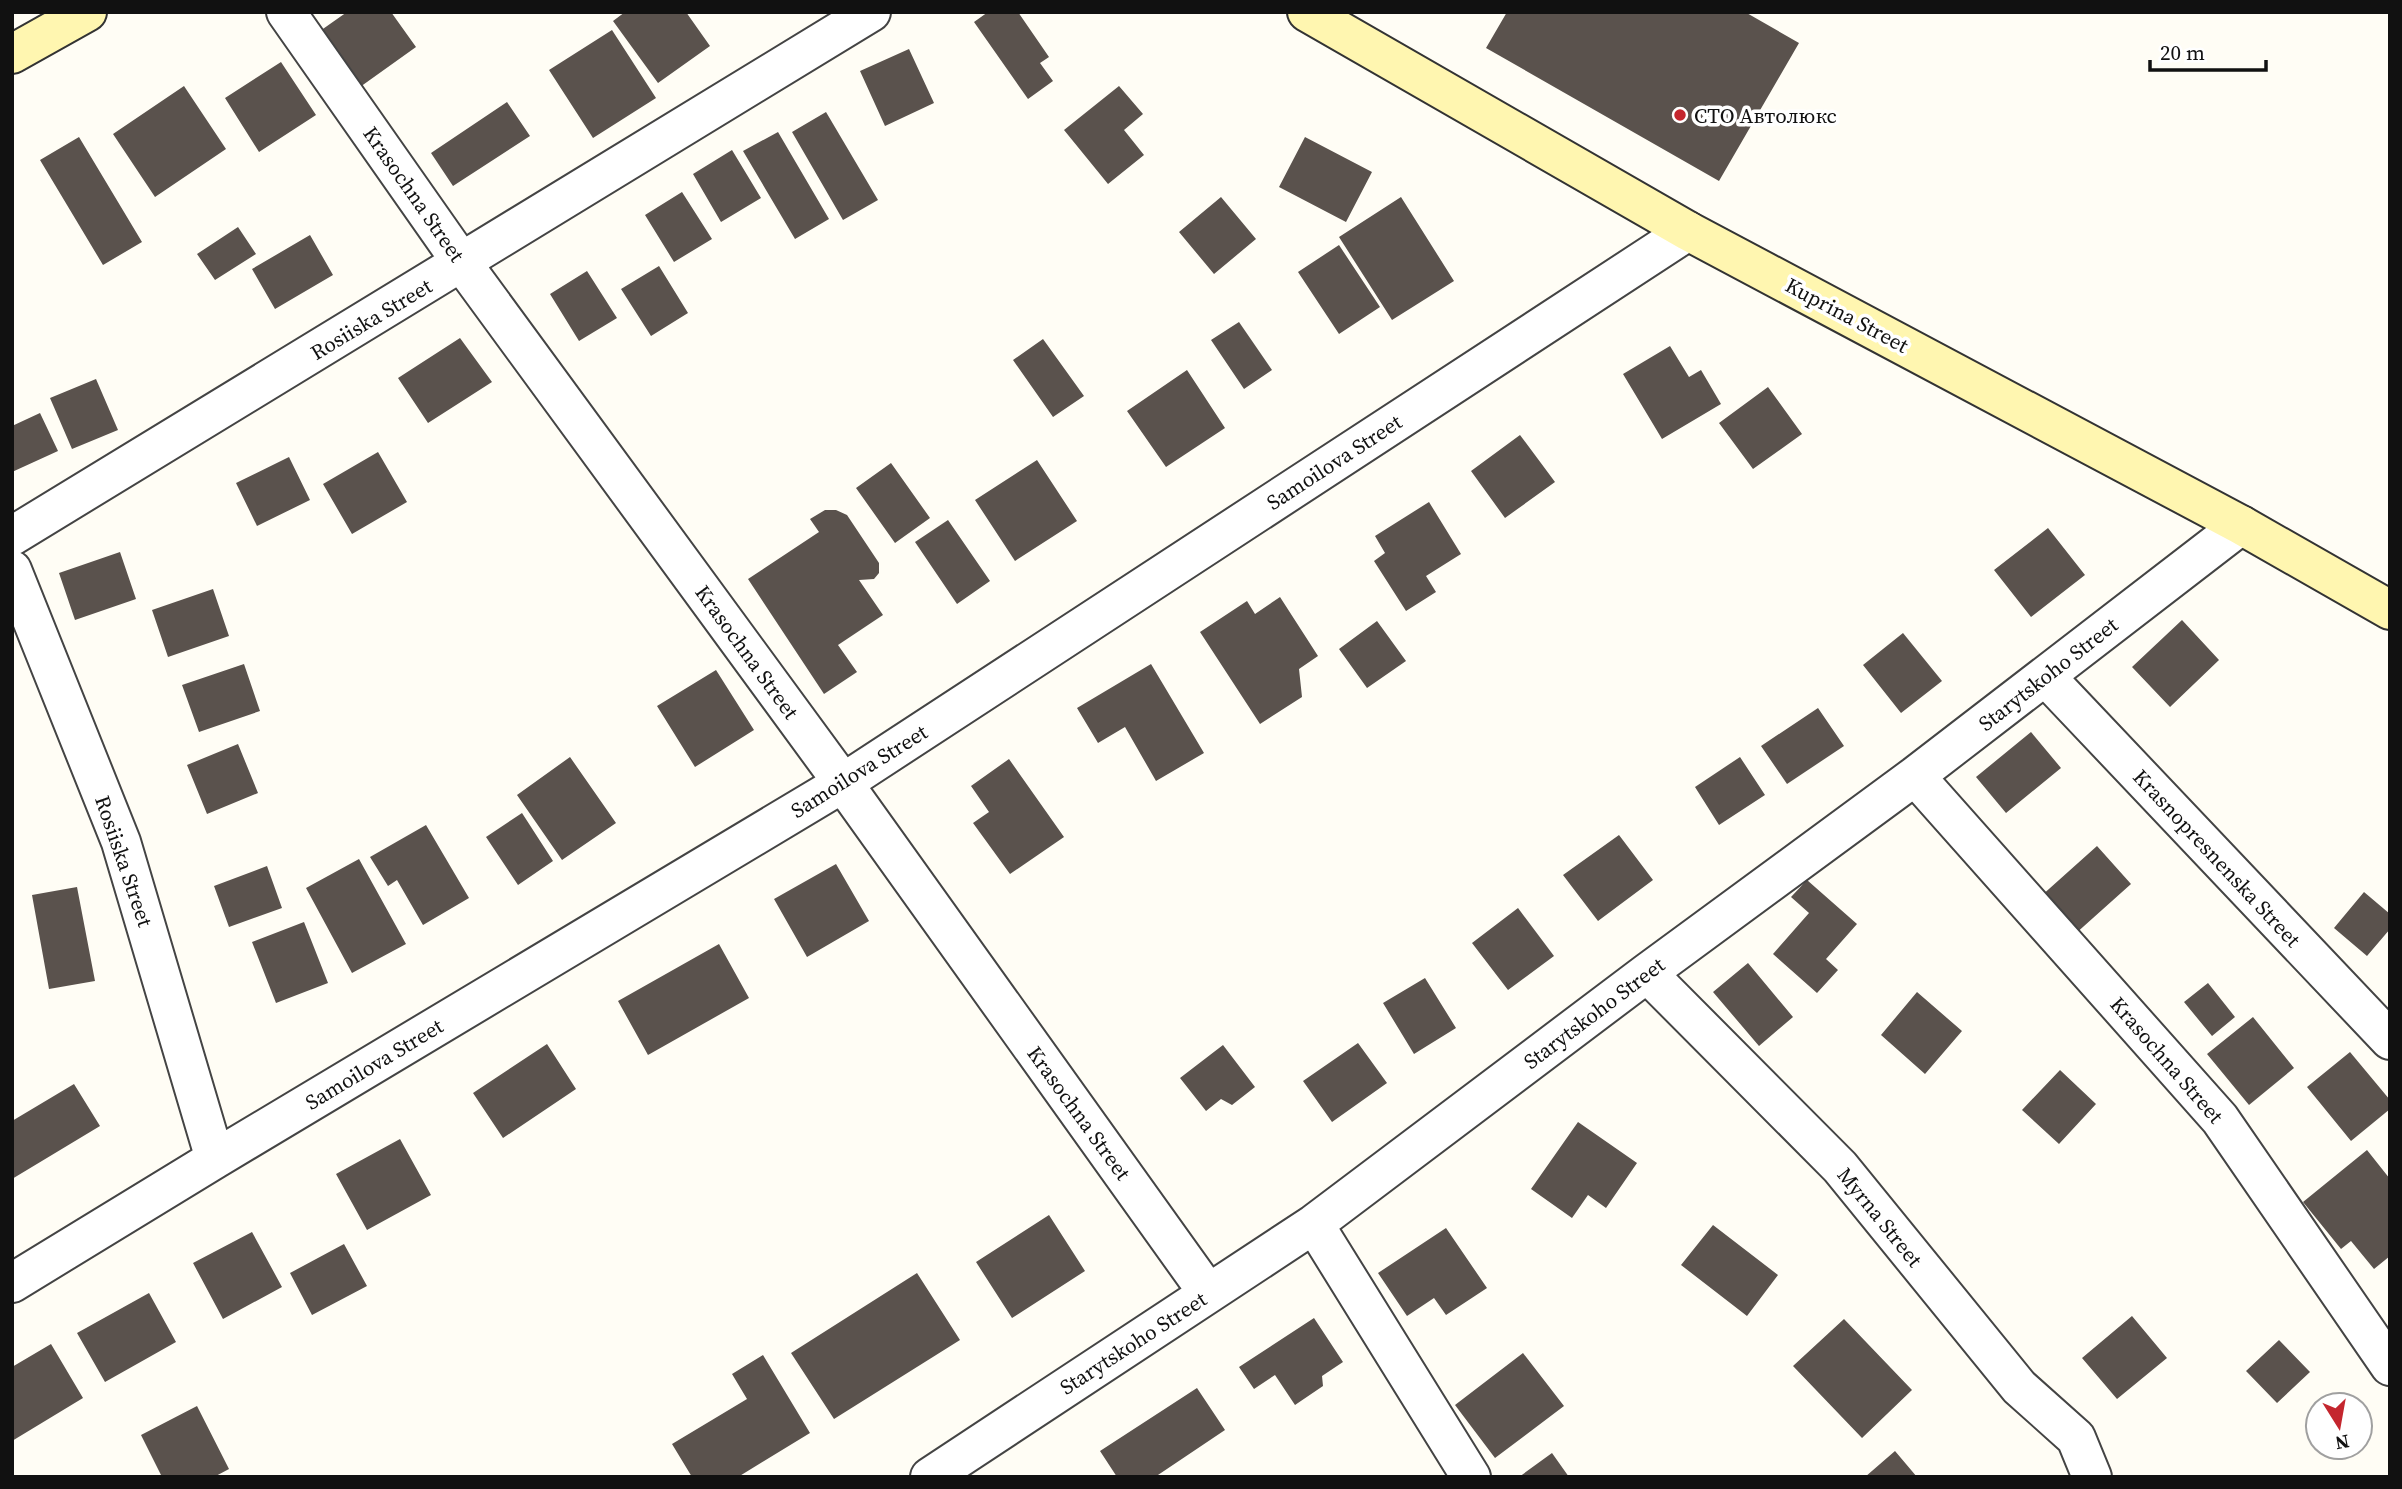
<svg xmlns="http://www.w3.org/2000/svg" width="2402" height="1489" font-family="'Source Serif 4',serif">
<style>
.building{fill:#5a524d}
.lines{fill:none;stroke-linecap:round;stroke-linejoin:round}
.minor-casing{stroke:#444;stroke-width:42}
.secondary-casing{stroke:#333;stroke-width:42}
.minor{stroke:#fff;stroke-width:38}
.secondary{stroke:#fff6b0;stroke-width:38}
.poi-dot{fill:#c4262e;stroke:#fff;stroke-width:2.5}
.labels{text-anchor:middle;dominant-baseline:central;stroke-width:7;stroke-linejoin:round;paint-order:stroke}
.poi-label{font-size:21px;fill:#111;stroke:#fff;text-anchor:start}
.street-label{font-size:21px;fill:#111;stroke:#fff}
</style>
<rect width="100%" height="100%" fill="#fffdf5"/>
<path class="building" d="M347,12h44l25,35 -56,40 -40,-56z
M625,12h61l24,34 -52,37 -45,-62z
M988,12h30l31,45 -9,6 13,18 -25,18 -54,-77z
M1507,12h238l54,31 -80,138 -233,-133z
M612,30l44,68 -63,40 -44,-68z
M909,49l25,54 -49,23 -25,-55z
M281,62l35,53 -57,37 -34,-54z
M184,86l42,63 -71,48 -42,-63z
M1119,86l24,28 -19,16 20,25 -36,29 -44,-54z
M507,102l23,34 -77,50 -22,-33z
M826,112l52,88 -35,20 -51,-88z
M778,132l51,87 -34,20 -52,-88z
M79,137l63,105 -39,23 -63,-105z
M1305,137l67,35 -26,50 -67,-35z
M732,150l29,48 -40,24 -28,-48z
M682,192l30,47 -38,23 -29,-47z
M1221,197l35,42 -42,35 -35,-42z
M1401,197l53,84 -62,39 -53,-83z
M238,227l18,27 -41,26 -18,-26z
M310,235l23,40 -58,34 -23,-40z
M1339,245l41,62 -41,27 -41,-62z
M659,266l29,47 -37,23 -30,-47z
M587,271l30,47 -38,23 -29,-47z
M1239,322l33,48 -28,19 -33,-49z
M460,338l32,44 -64,41 -30,-45z
M1043,339l41,57 -31,21 -40,-57z
M1670,346l19,31 12,-7 20,34 -59,35 -39,-65z
M1187,370l38,58 -59,39 -39,-56z
M96,379l22,51 -46,19 -22,-51z
M1768,387l34,47 -49,35 -34,-46z
M40,413l18,38 -46,21v-46z
M1520,435l35,47 -50,36 -34,-47z
M378,452l29,50 -55,32 -29,-50z
M289,457l21,43 -53,26 -21,-43z
M1037,460l40,61 -62,40 -40,-61z
M891,463l39,55 -35,25 -39,-55z
M1429,502l32,52 -35,22 10,16 -30,19 -32,-50 11,-8 -10,-17z
M825,510h11l11,5 32,48v10l-5,6 -15,1 24,35 -45,30 19,27 -33,22 -76,-115 71,-47 -9,-13z
M948,520l42,61 -33,23 -42,-62z
M2048,528l37,47 -54,42 -37,-47z
M120,552l16,47 -61,21 -16,-47z
M213,589l16,47 -61,21 -16,-47z
M1280,597l38,59 -19,13 3,28 -42,27 -60,-92 47,-31 8,13z
M2182,620l37,40 -49,47 -38,-40z
M1377,621l29,40 -39,27 -28,-39z
M1903,633l39,48 -41,32 -38,-48z
M244,664l16,47 -61,21 -17,-47z
M1151,664l53,89 -48,28 -31,-54 -27,16 -21,-35z
M716,670l38,60 -59,37 -38,-61z
M1818,708l26,38 -57,38 -26,-38z
M2031,732l30,36 -55,45 -30,-36z
M238,744l20,49 -51,21 -20,-49z
M570,757l46,66 -54,37 -45,-65z
M1740,757l25,38 -46,30 -24,-38z
M1009,759l55,78 -54,37 -37,-51 16,-11 -18,-26z
M522,813l31,48 -35,24 -32,-48z
M426,825l43,73 -46,27 -26,-45 -9,6 -18,-29z
M1619,835l34,45 -55,41 -35,-46z
M2097,846l34,38 -57,51 -34,-38z
M359,859l47,85 -54,29 -46,-85z
M836,864l33,57 -62,36 -33,-58z
M267,866l15,42 -53,19 -15,-41z
M1807,880l50,44 -31,35 12,11 -21,23 -44,-39 36,-41 -18,-16z
M77,887l18,94 -46,8 -17,-94z
M2364,892l26,22v15l-23,27 -33,-28z
M1518,908l36,48 -46,34 -36,-47z
M304,922l24,61 -52,20 -24,-61z
M719,944l30,54 -101,57 -30,-54z
M1748,963l45,54 -34,29 -46,-54z
M1425,978l31,50 -42,26 -31,-51z
M2208,983l27,34 -23,19 -28,-34z
M1917,992l45,39 -37,43 -44,-39z
M2253,1017l41,51 -45,37 -42,-51z
M1358,1043l29,40 -55,39 -29,-41z
M547,1044l29,45 -73,49 -30,-45z
M1223,1045l32,42 -23,18 -11,-6 -15,12 -26,-33z
M2350,1052l40,48v9l-39,32 -44,-54z
M2060,1070l36,34 -37,40 -37,-34z
M74,1084l26,42 -88,53v-58z
M1578,1122l59,41 -31,45 -18,-13 -16,23 -41,-29z
M400,1139l31,56 -64,35 -31,-56z
M2367,1150l23,29v77l-16,13 -23,-28 -10,8 -38,-47z
M1049,1215l36,56 -73,47 -36,-56z
M1713,1225l65,50 -31,41 -66,-51z
M1446,1228l41,60 -41,27 -12,-17 -27,18 -29,-43z
M252,1232l30,55 -59,32 -30,-56z
M344,1244l23,42 -55,29 -22,-42z
M917,1273l43,67 -126,79 -43,-66z
M149,1293l27,49 -71,40 -28,-49z
M2132,1316l35,42 -50,41 -35,-41z
M1314,1318l29,44 -21,14 1,10 -28,19 -20,-30 -21,14 -15,-22z
M1844,1319l68,71 -50,48 -69,-72z
M2279,1340l31,32 -33,31 -31,-32z
M51,1344l32,54 -71,43v-74z
M1523,1353l41,53 -69,52 -40,-53z
M763,1355l47,78 -72,44h-46l-20,-33 75,-45 -15,-25z
M1197,1388l28,42 -70,47h-38l-17,-26z
M197,1406l32,63 -15,8h-52l-21,-42z
M1895,1451l22,26h-52z
M1552,1453l17,24h-50z"/>
<g class="lines">
<g class="minor-casing">
<path id="minor" d="M286,12l176,251 381,520 365,510
M12,536l859,-524
M12,570l109,272 94,317
M2045,676l345,364
M1915,776l305,343 170,247
M1647,973l193,194 179,220 57,51 16,39
M1314,1224l157,253
M12,1283l203,-124 628,-376 845,-552
M930,1477l384,-253 333,-251 268,-197 326,-251"/>
</g>
<g class="secondary-casing">
<path id="secondary" d="M1307,12l381,219 553,294 149,85
M12,54l75,-42"/>
</g>
<use href="#minor" class="minor"/>
<use href="#secondary" class="secondary"/>
</g>
<circle class="poi-dot" cx="1680" cy="115" r="7"/>
<g class="labels">
<g class="poi-label">
<text x="1694" y="115">СТО Автолюкс</text>
</g>
<g class="street-label">
<text transform="translate(414 194) rotate(55)">Krasochna Street</text>
<text transform="translate(1847 315) rotate(28)">Kuprina Street</text>
<text transform="translate(371 319) rotate(-31)">Rosiiska Street</text>
<text transform="translate(1334 462) rotate(-33)">Samoilova Street</text>
<text transform="translate(747 652) rotate(54)">Krasochna Street</text>
<text transform="translate(2048 674) rotate(-38)">Starytskoho Street</text>
<text transform="translate(859 771) rotate(-32)">Samoilova Street</text>
<text transform="translate(2217 858) rotate(47)">Krasnopresnenska Street</text>
<text transform="translate(124 861) rotate(71)">Rosiiska Street</text>
<text transform="translate(1594 1013) rotate(-37)">Starytskoho Street</text>
<text transform="translate(2167 1060) rotate(49)">Krasochna Street</text>
<text transform="translate(374 1064) rotate(-31)">Samoilova Street</text>
<text transform="translate(1079 1113) rotate(54)">Krasochna Street</text>
<text transform="translate(1880 1217) rotate(51)">Myrna Street</text>
<text transform="translate(1133 1343) rotate(-33)">Starytskoho Street</text>
</g>
</g>
<rect width="2402" height="1489" fill="none" stroke="#111111" stroke-width="28"/>
<g transform="translate(2339 1426) rotate(169)"><circle r="33" fill="#ffffff" stroke="#a0a0a0" stroke-width="2"/>
<path d="M0-5L12 26L0 18L-12 26Z" fill="#c4262e"/>
<text y="-10" font-size="19" font-weight="bold" text-anchor="middle" fill="#111111">N</text>
</g>
<path d="M2150 60v10h116v-10" fill="none" stroke="#111111" stroke-width="3.5"/>
<text x="2160" y="60" font-size="21" fill="#111111" stroke="#ffffff" stroke-width="5" paint-order="stroke">20 m</text>
</svg>
